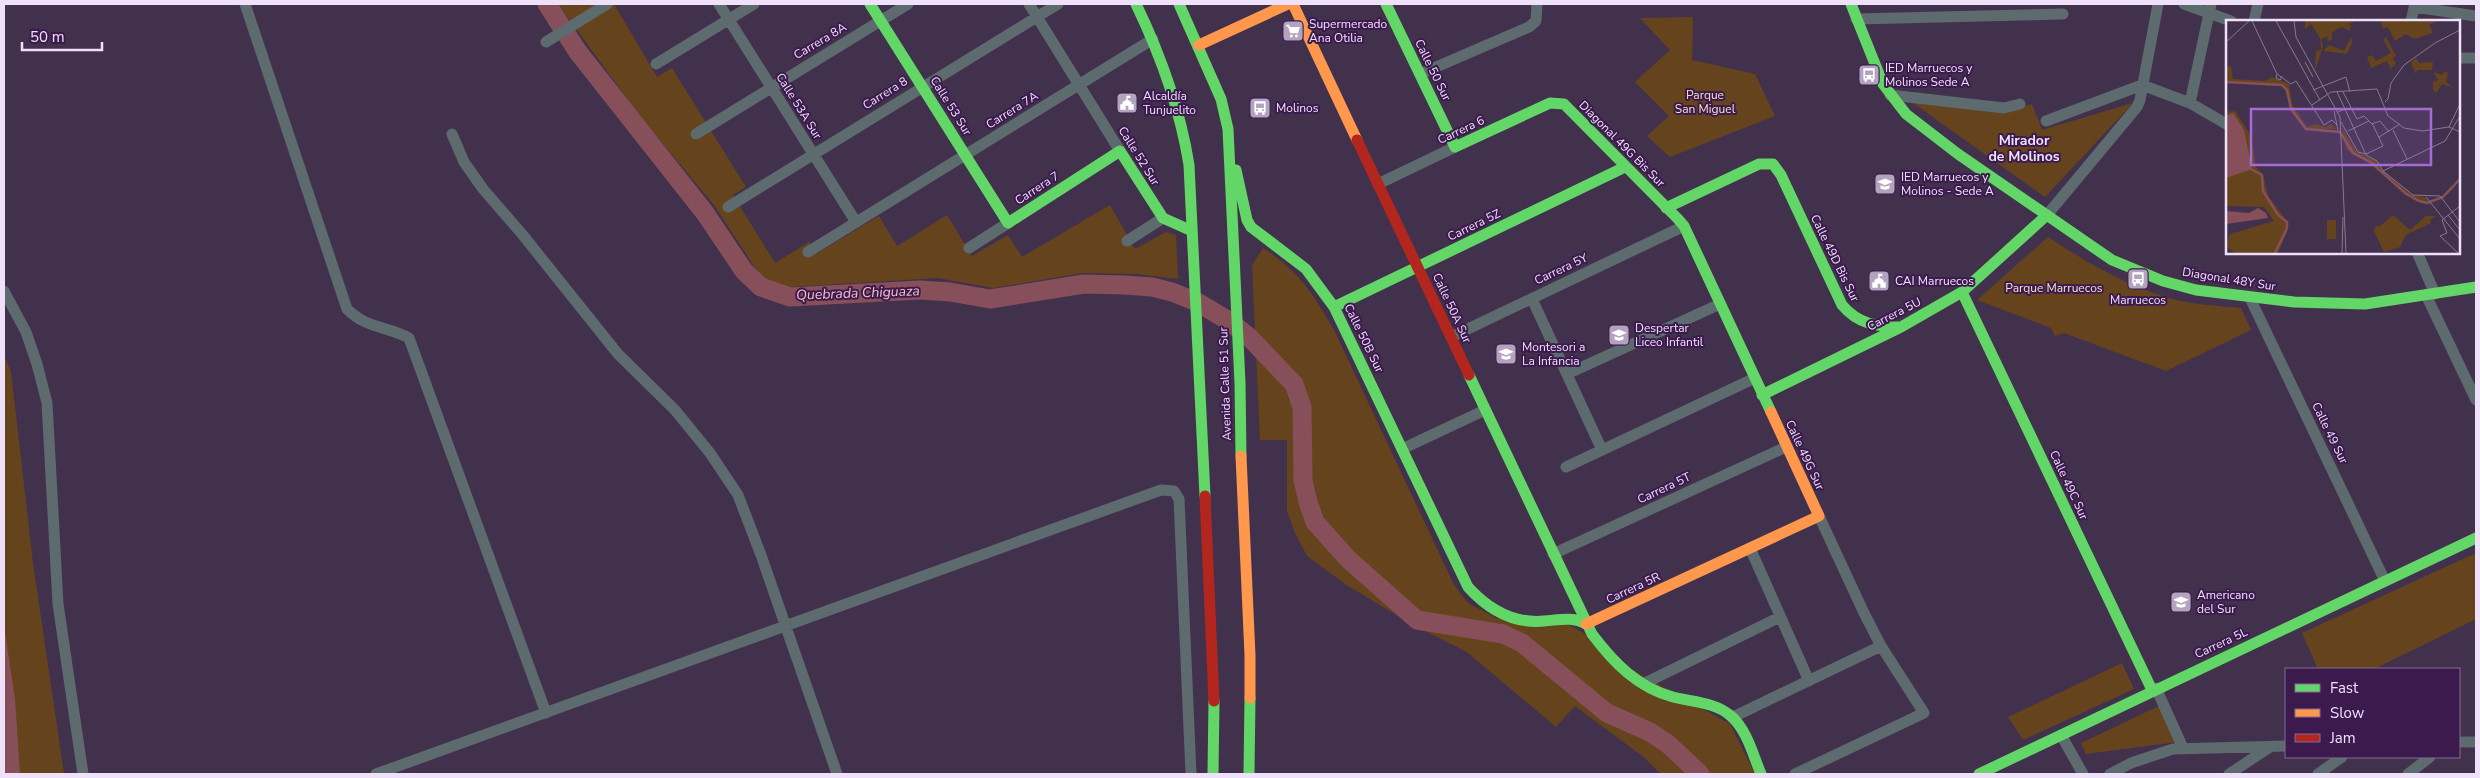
<svg xmlns="http://www.w3.org/2000/svg" width="2480" height="778" font-family="'Nunito Sans',sans-serif">
<style>
.green{fill:#65441d}
.water{fill:#874f59}
.lines{fill:none;stroke-linecap:round;stroke-linejoin:round}
.river{stroke:#874f59;stroke-width:19}
.street{stroke:#5d6a6e;stroke-width:11}
.fast{stroke:#63d668;stroke-width:11}
.slow{stroke:#ff974d;stroke-width:11}
.jam{stroke:#b3261e;stroke-width:11}
.labels{text-anchor:middle;dominant-baseline:central;stroke-width:4;stroke-linejoin:round;paint-order:stroke}
.poi-label{font-size:12px;fill:#f0e1fb;stroke:#3c1a4e;text-anchor:start}
.street-label{font-size:12px;fill:#f0e1fb;stroke:#3c1a4e}
.park-label{font-size:12px;fill:#f7e0c5;stroke:#3c1a4e}
.neighbourhood-label{font-size:14px;font-weight:bold;fill:#f0e1fb;stroke:#3c1a4e}
.water-label{font-size:14px;font-style:italic;fill:#f9c0c6;stroke:#3c1a4e}
.inset-river{fill:none;stroke:#874f59;stroke-width:2.5}
.inset-road{fill:none;stroke:#887793;stroke-width:1}
.view{fill:#a46bd4;fill-opacity:0.15;stroke:#a46bd4;stroke-width:2.5}
.inset-edge{fill:none;stroke:#f0e1fb;stroke-width:2.5}
</style>
<rect width="100%" height="100%" fill="#42314d"/>
<path class="green" d="M558,4h56l43,73 15,-9 74,119 -13,8 42,68 34,-21 7,12 63,-38 18,30 50,-31 25,41 36,-21 14,22 88,-52 25,44 31,-17 10,3 2,44 -42,-5 -53,-1 -90,15 -55,-10 -150,9 -14,-3 -11,-7 -9,-11 -40,-61 -75,-90z
M1693,17l-1,43 63,14 20,42 -105,41 -23,-21 22,-20 -34,-34 35,-32 -30,-32z
M1913,103l90,10 29,-9 10,26 91,-27 -88,94z
M2048,237c41,27 84,52 132,64 20,4 41,5 61,7l10,22 -85,41 -102,-38 -9,3 -4,-8 -74,-28z
M1263,248c36,23 51,47 72,84l119,253 14,18 28,15 74,7 15,9 13,17 132,73 25,50h-94l-16,-16 -70,-52 -19,21 -89,-75 -56,-28 -66,-40 -38,-28 -12,-23 -8,-22v-71h-27l-8,-175z
M4,355l7,17 22,191 31,211h-60z
M2476,553v66l-102,50h-56l-16,-36z
M2122,663l12,26 -111,51 -15,-23z
M2159,706l18,36 -91,12 -5,-11z"/>
<path class="water" d="M4,626l11,73 5,75h-16z"/>
<g class="lines">
<path class="river" d="M547,4l31,48 127,161 39,58 17,16 29,10 130,-7 30,2 40,7 94,-15 40,1 28,2 20,5 25,10 32,19 21,17 44,46 8,23 1,73 5,22 7,20 33,37 69,61 86,14 19,9 85,70 43,19 18,12 32,30"/>
<path class="street" d="M245,4l102,305c20,20 40,17 62,29l137,375
M719,4l137,218
M1029,4l91,147
M2184,4l47,17
M2414,7l62,9
M1856,19l207,-5
M2254,21l4,-17
M2411,21l4,-17
M546,42l61,-38
M2459,58h17
M656,64l98,-60
M1420,74l109,-47 7,-6 1,-17
M1890,95l114,13 16,-4
M2190,103l21,-99
M2046,121l96,-36 48,18 38,22
M452,134l12,28 19,27 39,45 96,120 57,56 35,43 28,42 23,60 76,219
M696,134l212,-130
M1378,184l77,-37
M728,207l330,-203
M2047,215l90,-108 3,-7 18,-96
M1127,241l36,-23
M969,248l39,-25
M808,252l345,-213
M2417,252l18,42
M4,291l22,41 11,32 10,39 11,201 25,170
M2426,295l50,105
M2250,298l135,283
M1532,299l70,151
M1451,337l233,-111
M1567,374l153,-70
M1402,449l83,-39
M1566,467l189,-89
M1750,548l59,133
M1553,554l233,-107
M1643,684l137,-67
M2156,688l27,60
M1733,717l148,-71
M2061,735l22,39
M2459,742h17
M376,774l785,-284 13,1 5,8 12,275
M1795,774l129,-61 -43,-67 -17,-33 -45,-97
M2110,774l21,-11 42,-14 113,-3
M2229,774l41,-27
M2318,774l24,-17
M2408,774l22,-17"/>
<path class="fast" d="M870,4l138,219 112,-72 43,67 29,13
M1136,4c25,52 44,104 53,161l16,331
M1179,4l42,95 7,30 12,254 1,73
M1386,4l69,143 95,-44 14,1 114,115 6,7 87,186
M1851,4l32,80 23,30 52,40 154,106 51,21 33,9 98,12 71,2 111,-17
M1236,170l11,50 4,7 55,42 28,38 134,280c20,22 46,37 76,34 15,-1 28,-5 42,3
M1666,208l93,-44h14l8,11 61,130c16,19 35,22 59,22
M1962,292l190,398
M1334,307l291,-140
M1469,375l123,259c21,28 46,54 81,63 19,5 42,5 58,19 16,14 22,39 30,58
M1762,395l139,-68 61,-35 85,-77
M1213,774l1,-73
M1249,774l1,-76
M1979,774l497,-236"/>
<path class="slow" d="M1293,4l64,136
M1199,45l89,-41
M1241,456l9,199v43
M1586,624l233,-108 -48,-104"/>
<path class="jam" d="M1357,140l112,235
M1205,496l9,205"/>
</g>
<defs>
<g id="supermarket-square" transform="scale(1.125)"><rect x="-9" y="-9" width="18" height="18" rx="4" fill="#b3a3be" stroke="#3c1a4e"/><path d="M-6-5.5h2.5l.6 2H6L4.5 2H-2.5L-4.4-4H-6ZM-1.5 3.2a1.3 1.3 0 1 0 .1 0ZM3 3.2a1.3 1.3 0 1 0 .1 0Z" fill="#fff"/></g>
<g id="bus-square" transform="scale(1.125)"><rect x="-9" y="-9" width="18" height="18" rx="4" fill="#b3a3be" stroke="#3c1a4e"/><path d="M-5-6H5V4H4V6H2V4H-2V6H-4V4H-5ZM-3.5-4V0h7V-4ZM-3.5 1.2v1.5H-2V1.2ZM2 1.2v1.5H3.5V1.2Z" fill="#fff"/></g>
<g id="civic-square" transform="scale(1.125)"><rect x="-9" y="-9" width="18" height="18" rx="4" fill="#b3a3be" stroke="#3c1a4e"/><path d="M-.6-6.5H3V-4.5H.6V-3L4-1V1h2V6H-6V1h2V-1L-.6-3ZM-1.2 2.5V6h2.4V2.5Z" fill="#fff"/></g>
<g id="school-square" transform="scale(1.125)"><rect x="-9" y="-9" width="18" height="18" rx="4" fill="#b3a3be" stroke="#3c1a4e"/><path d="M0-5L7-2L0 1L-7-2ZM-4 1L0 2.5L4 1V4Q0 6-4 4Z" fill="#fff"/></g>
</defs>
<g fill-rule="evenodd">
<use href="#supermarket-square" x="1293" y="31"/>
<use href="#bus-square" x="1869" y="75"/>
<use href="#civic-square" x="1127" y="103"/>
<use href="#bus-square" x="1260" y="108"/>
<use href="#school-square" x="1885" y="184"/>
<use href="#bus-square" x="2138" y="279"/>
<use href="#civic-square" x="1879" y="281"/>
<use href="#school-square" x="1619" y="335"/>
<use href="#school-square" x="1506" y="354"/>
<use href="#school-square" x="2181" y="602"/>
</g>
<g class="labels">
<g class="poi-label">
<text x="1309" y="24">Supermercado<tspan x="1309" dy="14">Ana Otilia</tspan></text>
<text x="1885" y="68">IED Marruecos y<tspan x="1885" dy="14">Molinos Sede A</tspan></text>
<text x="1143" y="96">Alcaldía<tspan x="1143" dy="14">Tunjuelito</tspan></text>
<text x="1276" y="108">Molinos</text>
<text x="1901" y="177">IED Marruecos y<tspan x="1901" dy="14">Molinos - Sede A</tspan></text>
<text x="1895" y="281">CAI Marruecos</text>
<text x="2138" y="300" text-anchor="middle">Marruecos</text>
<text x="1635" y="328">Despertar<tspan x="1635" dy="14">Liceo Infantil</tspan></text>
<text x="1522" y="347">Montesori a<tspan x="1522" dy="14">La Infancia</tspan></text>
<text x="2197" y="595">Americano<tspan x="2197" dy="14">del Sur</tspan></text>
</g>
<g class="street-label">
<text transform="translate(820 41) rotate(-31)">Carrera 8A</text>
<text transform="translate(1433 70) rotate(64)">Calle 50 Sur</text>
<text transform="translate(885 93) rotate(-32)">Carrera 8</text>
<text transform="translate(799 106) rotate(58)">Calle 53A Sur</text>
<text transform="translate(951 106) rotate(58)">Calle 53 Sur</text>
<text transform="translate(1012 110) rotate(-32)">Carrera 7A</text>
<text transform="translate(1461 130) rotate(-25)">Carrera 6</text>
<text transform="translate(1622 144) rotate(45)">Diagonal 49G Bis Sur</text>
<text transform="translate(1139 156) rotate(58)">Calle 52 Sur</text>
<text transform="translate(1037 188) rotate(-33)">Carrera 7</text>
<text transform="translate(1474 225) rotate(-26)">Carrera 5Z</text>
<text transform="translate(1835 258) rotate(64)">Calle 49D Bis Sur</text>
<text transform="translate(1561 269) rotate(-25)">Carrera 5Y</text>
<text transform="translate(2229 279) rotate(9)">Diagonal 48Y Sur</text>
<text transform="translate(1452 308) rotate(65)">Calle 50A Sur</text>
<text transform="translate(1894 314) rotate(-27)">Carrera 5U</text>
<text transform="translate(1364 338) rotate(64)">Calle 50B Sur</text>
<text transform="translate(1225 384) rotate(-92)">Avenida Calle 51 Sur</text>
<text transform="translate(2330 433) rotate(64)">Calle 49 Sur</text>
<text transform="translate(1805 455) rotate(65)">Calle 49G Sur</text>
<text transform="translate(2069 485) rotate(65)">Calle 49C Sur</text>
<text transform="translate(1664 488) rotate(-25)">Carrera 5T</text>
<text transform="translate(1633 588) rotate(-25)">Carrera 5R</text>
<text transform="translate(2221 643) rotate(-25)">Carrera 5L</text>
</g>
<g class="park-label">
<text x="1705" y="95">Parque<tspan x="1705" dy="14">San Miguel</tspan></text>
<text x="2054" y="288">Parque Marruecos</text>
</g>
<g class="neighbourhood-label">
<text x="2024" y="140">Mirador<tspan x="2024" dy="16">de Molinos</tspan></text>
</g>
<g class="water-label">
<text transform="translate(858 293) rotate(-2)">Quebrada Chiguaza</text>
</g>
</g>
<g transform="translate(2226 20)">
<rect width="234" height="234" fill="#42314d"/>
<path d="M79,1h50l-7,4 3,1 -1,5 -8,-4 -10,5v8l-4,1 -1,-5 -6,3 2,8 -8,23 1,-19 5,-1 -1,-12 -9,-14 -6,5zM154,1h53l2,2 -6,1 4,9 -19,6 -8,-5 -11,7 -7,-14 -5,1zM125,17l1,6 -5,11 -24,-3 6,-6 15,6zM160,17l10,19 -3,2 4,8 -2,-2 -4,5 -4,-8 -16,7 -4,-11 5,-2 4,6 15,-8 -8,-14zM190,38l3,5 14,-1 -1,8h-15l-1,4 -5,-11zM5,46l2,13 32,2 7,-4 17,7 3,20 15,23 8,-3 10,3 6,-3 5,5h-30l-15,-21 -8,-23 -57,-4v-14zM218,51l4,2 -2,9 8,6 -12,-4 -6,9 -3,-3v-8l5,-2 -5,-8 10,3zM9,91l16,25 5,31 7,8 5,21 20,26 -1,10 -9,21h-44l-8,-7 4,-12 44,-13 -10,-14 -38,-1v-94zM116,107l14,24 20,10 5,9 31,25 13,2 5,8 -23,-9 -37,-32 -24,-15zM167,195l17,15 16,-14h10l-6,4 1,3 -25,12 -6,12 -16,5 -10,-21 2,-6 3,2zM101,200h9v19h-9z" fill="#65441d"/>
<path d="M7,93l11,17 8,39 -26,9v-62zM32,188l8,5 2,5 -42,6v-13l23,2z" fill="#874f59"/>
<path class="inset-river" d="M0,62l56,3 5,5 4,19 15,20 34,3 13,21 19,10 33,30 14,8 8,2 16,-6 17,-18M23,148l13,7 1,16 15,24 9,7v6l-12,25"/>
<path class="inset-road" d="M26,1l25,53 -1,4 4,2 2,-4M50,1l44,79M68,1l2,16 44,80 6,136M0,22l23,-21M79,42l8,15M51,54l14,10 5,-3 28,44 8,-5 5,5M87,70l33,-13 4,15M111,72l8,17M117,72l14,27 7,-3 9,9 10,21 -17,8M159,82l3,-3 3,-16 13,-18 31,-22 25,-13M234,84l-11,23 11,5M86,85l19,-13 46,-3 11,27 16,12 18,3 27,-4M108,91l4,19M112,92l7,-3 21,46 11,6 6,10 62,-30 15,-25M115,102l17,30 8,2M146,104l8,-3 9,11M167,110l14,29M122,111l21,-10M153,117l21,-13M157,151l30,24 27,1 20,26M200,177l34,42M222,195l12,15M116,233l1,-36M232,233l-18,-17 7,-3 -5,-13 18,-14"/>
<path class="view" d="M25,89h180v56h-180z"/>
<rect width="234" height="234" class="inset-edge"/>
</g>
<rect width="2480" height="778" fill="none" stroke="#f0e1fb" stroke-width="10"/>
<rect x="2285" y="668" width="175" height="90" fill="#3c1a4e" stroke="#846a93"/>
<rect x="2295" y="684" width="25" height="8" fill="#63d668" stroke="#846a93"/>
<text x="2330" y="693" font-size="15" fill="#f0e1fb">Fast</text>
<rect x="2295" y="709" width="25" height="8" fill="#ff974d" stroke="#846a93"/>
<text x="2330" y="718" font-size="15" fill="#f0e1fb">Slow</text>
<rect x="2295" y="734" width="25" height="8" fill="#b3261e" stroke="#846a93"/>
<text x="2330" y="743" font-size="15" fill="#f0e1fb">Jam</text>
<path d="M22 42v8h80v-8" fill="none" stroke="#f0e1fb" stroke-width="2.5"/>
<text x="30" y="42" font-size="15" fill="#f0e1fb" stroke="#3c1a4e" stroke-width="4" paint-order="stroke">50 m</text>
</svg>
